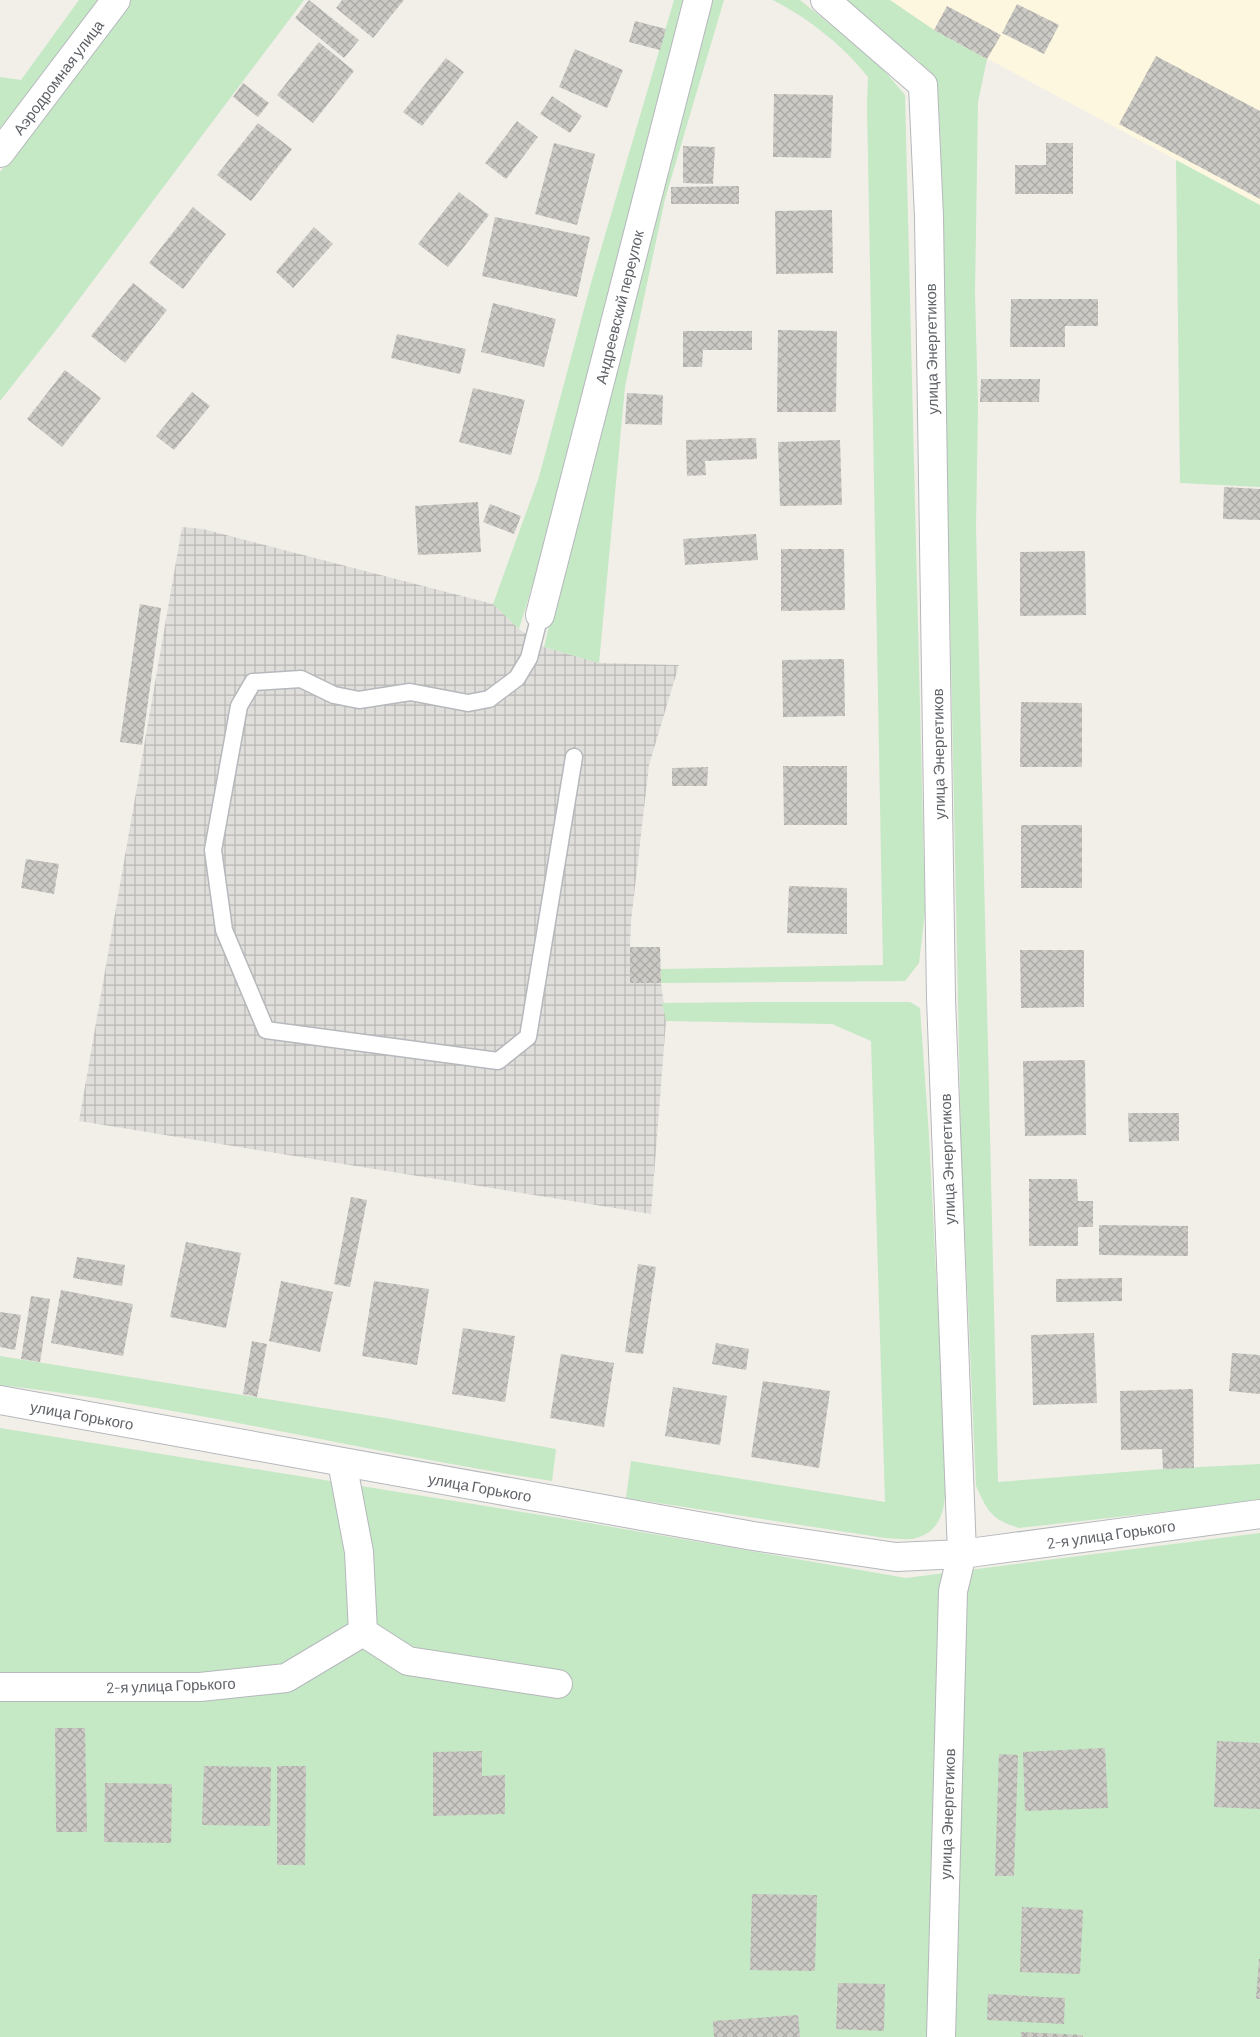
<svg xmlns="http://www.w3.org/2000/svg" width="1260" height="2037" font-family="Barlow,sans-serif">
<style>
.commercial{fill:#fef7e0}
.industrial{fill:url(#industrial-grid)}
.grass{fill:#c5e8c5}
.building{fill:url(#building-cross-hatch)}
.lines{fill:none;stroke-linecap:round;stroke-linejoin:round}
.lane-casing{stroke:#b5b8bc;stroke-width:19}
.street-casing{stroke:#b5b8bc;stroke-width:30}
.lane{stroke:#fff;stroke-width:16}
.street{stroke:#fff;stroke-width:28}
.labels{text-anchor:middle;dominant-baseline:central;stroke-width:4.5;stroke-linejoin:round;paint-order:stroke}
.street-label{font-size:15px;fill:#5f6368;stroke:#fff}
</style>
<defs>
<pattern id="industrial-grid" width="8" height="8" patternUnits="userSpaceOnUse" patternTransform="scale(1.25)"><rect width="8" height="8" fill="#e0deda"/><path d="M0 4h8M4 0v8" fill="none" stroke="#b9b8b5"/></pattern>
<pattern id="building-cross-hatch" width="8" height="8" patternUnits="userSpaceOnUse" patternTransform="scale(1.25)"><rect width="8" height="8" fill="#cccac5"/><path d="M0 0l8 8M0 8l8-8" fill="none" stroke="#a9a8a4"/></pattern>
</defs>
<rect width="100%" height="100%" fill="#f1efe8"/>
<path class="commercial" d="M890,0h370v205l-326,-175z"/>
<path class="industrial" d="M182,527l21,2 290,75 26,25 25,18 55,16 80,2 -30,100 -18,157 -1,25 31,36 5,38 -15,193 -572,-93z"/>
<path class="grass" d="M79,0h28l-107,140v-63l21,3z
M131,0h173l-248,330 -56,71v-229l93,-118z
M674,0h18l-132,496 -41,133 -26,-25 46,-127 52,-194z
M713,0h11l-59,199 -40,188 -26,276 -55,-16c51,-217 103,-434 169,-647z
M773,0h27l77,62 28,33 20,816 -6,52 -14,18 -244,2v-14l222,-4 -16,-860 1,-28c-24,-31 -60,-59 -95,-77z
M841,0h49l44,30 53,29 -9,43 -3,191 3,114 -2,121 22,954 165,-13 97,-5v37l-241,27c-28,-9 -31,-16 -43,-42l-15,-339 -21,-1023 -4,-38 -17,-25z
M1176,160l84,45v282l-80,-4z
M766,1002h144l10,6 9,128 17,332c-1,26 3,61 -30,70 -9,3 -22,0 -31,0l-259,-40 5,-37 254,41 -14,-461 -39,-17 -166,-3 -4,-18z
M0,1356l385,62 171,31 -4,32c-185,-28 -366,-75 -552,-96z
M0,1428l572,92 334,58 354,-45v504h-1260z"/>
<path class="building" d="M309,0l50,40 -15,18 -49,-40z
M342,0h62l-31,38 -37,-30z
M1017,4l42,21 -15,29 -42,-21z
M947,6l54,29 -14,24 -53,-29z
M635,21l31,8 -6,21 -31,-8z
M319,42l35,29 -41,52 -36,-28z
M575,49l48,21 -16,38 -48,-21z
M1156,56l104,55v88l-141,-75z
M446,58l18,14 -42,54 -19,-14z
M243,83l26,20 -11,14 -25,-20z
M774,94l59,1 -2,63 -58,-1z
M552,96l30,20 -12,17 -30,-19z
M517,121l21,16 -32,42 -21,-16z
M258,123l34,26 -41,52 -34,-26z
M554,143l41,11 -18,71 -42,-11z
M1046,143h27v51h-58v-29h31z
M683,146l32,1 -2,37 -30,-1z
M739,186v18h-68v-17z
M459,192l30,23 -41,52 -30,-23z
M193,207l33,27 -43,55 -34,-26z
M832,210l1,63 -57,1 -1,-63z
M495,217l95,20 -13,60 -95,-21z
M314,227l19,17 -40,44 -17,-16z
M133,283l34,27 -42,53 -34,-27z
M1011,299h87v27h-33v21h-55z
M493,303l63,16 -12,48 -63,-15z
M778,330l59,1 -1,81h-59z
M683,331h69v19h-49l-1,17h-19z
M397,334l69,15 -6,25 -69,-16z
M65,370l36,28 -39,49 -35,-28z
M981,379h59l-1,23h-59z
M473,388l52,12 -14,55 -52,-13z
M192,392l18,14 -36,44 -18,-14z
M627,393l36,2 -1,30 -37,-1z
M756,438l1,21 -52,2 1,14 -19,1 -1,-36z
M840,440l2,65 -62,1 -2,-64z
M1224,487l36,2v31l-37,-1z
M478,502l3,50 -63,3 -3,-49z
M490,504l31,12 -7,18 -31,-12z
M756,534l2,26 -73,5 -2,-26z
M781,549h63l1,61 -64,1z
M1085,551l1,64 -66,1v-64z
M140,604l21,4 -19,137 -22,-3z
M844,659l1,57 -62,1 -1,-57z
M1021,702l61,1v64h-62z
M783,766h64v59h-63z
M708,767l-1,19h-35v-18z
M1021,825h61v63h-61z
M26,859l33,5 -5,30 -33,-6z
M789,886l58,2v46l-60,-1z
M630,947h30l1,36h-31z
M1020,950h64v57l-63,1z
M1085,1060l1,75 -61,1 -2,-75z
M1128,1113h51v28l-50,1z
M1029,1179h48l1,22h15v26h-15v19h-49z
M351,1197l16,3 -17,87 -16,-3z
M1099,1225l89,1v30l-89,-1z
M186,1242l55,11 -15,75 -56,-11z
M77,1257l48,8 -3,21 -49,-8z
M638,1264l18,3 -13,87 -18,-2z
M1122,1278v23l-66,1v-23z
M281,1281l52,11 -13,60 -51,-11z
M374,1281l55,8 -12,76 -55,-9z
M61,1290l72,14 -10,52 -72,-13z
M31,1296l19,3 -10,63 -19,-3z
M0,1312l21,3 -6,35 -15,-3z
M463,1328l52,8 -10,66 -53,-8z
M1094,1333l3,70 -64,2 -2,-70z
M252,1341l15,3 -10,53 -14,-3z
M716,1343l33,6 -3,21 -34,-6z
M1232,1353l28,2v39l-31,-3z
M561,1354l53,9 -10,64 -54,-9z
M763,1381l67,10 -11,77 -68,-11z
M673,1387l54,9 -7,49 -55,-9z
M1193,1389l1,79 -31,1 -1,-20 -41,1 -1,-59z
M55,1728h30l2,104h-31z
M1217,1741l43,2v66l-46,-2z
M1105,1748l3,60 -83,3 -2,-59z
M482,1751v25l23,-1v39l-72,2v-64z
M999,1754l19,1 -4,121h-19z
M204,1766l67,1 -1,59 -68,-1z
M277,1766h29l-1,99h-28z
M105,1783l67,1 -1,59 -67,-1z
M752,1894l65,1 -2,76 -65,-1z
M1022,1907l61,3 -3,64 -60,-2z
M1259,1959h1v40h-4z
M838,1983l47,1 -1,47 -48,-2z
M988,1994l77,4 -1,26 -77,-4z
M798,2015l2,22h-86l-1,-16z
M1021,2032l62,3v2h-62z"/>
<g class="lines">
<g class="lane-casing">
<path id="lane" d="M540,615l-11,43 -12,20 -28,21 -21,4 -58,-11 -51,8 -25,-5 -33,-16 -48,3 -14,24 -26,144 11,80 42,100 232,31 30,-24 46,-280"/>
</g>
<g class="street-casing">
<path id="street" d="M825,0l98,85 6,132 12,781 21,556 -9,37 -12,446
M0,153l116,-153
M540,615l158,-615
M0,1400l753,136 143,21 66,-3 298,-40
M342,1462l17,90 4,80
M0,1687h200l86,-9 77,-46 45,29 150,23"/>
</g>
<use href="#lane" class="lane"/>
<use href="#street" class="street"/>
</g>
<g class="labels">
<g class="street-label">
<text transform="translate(58 77) rotate(-53)">Аэродромная улица</text>
<text transform="translate(619 307) rotate(-76)">Андреевский переулок</text>
<text transform="translate(931 349) rotate(-91)">улица Энергетиков</text>
<text transform="translate(938 754) rotate(-91)">улица Энергетиков</text>
<text transform="translate(947 1159) rotate(-92)">улица Энергетиков</text>
<text transform="translate(82 1415) rotate(10)">улица Горького</text>
<text transform="translate(480 1487) rotate(10)">улица Горького</text>
<text transform="translate(1111 1534) rotate(-8)">2-я улица Горького</text>
<text transform="translate(171 1685) rotate(-2)">2-я улица Горького</text>
<text transform="translate(947 1814) rotate(-88)">улица Энергетиков</text>
</g>
</g>
</svg>
